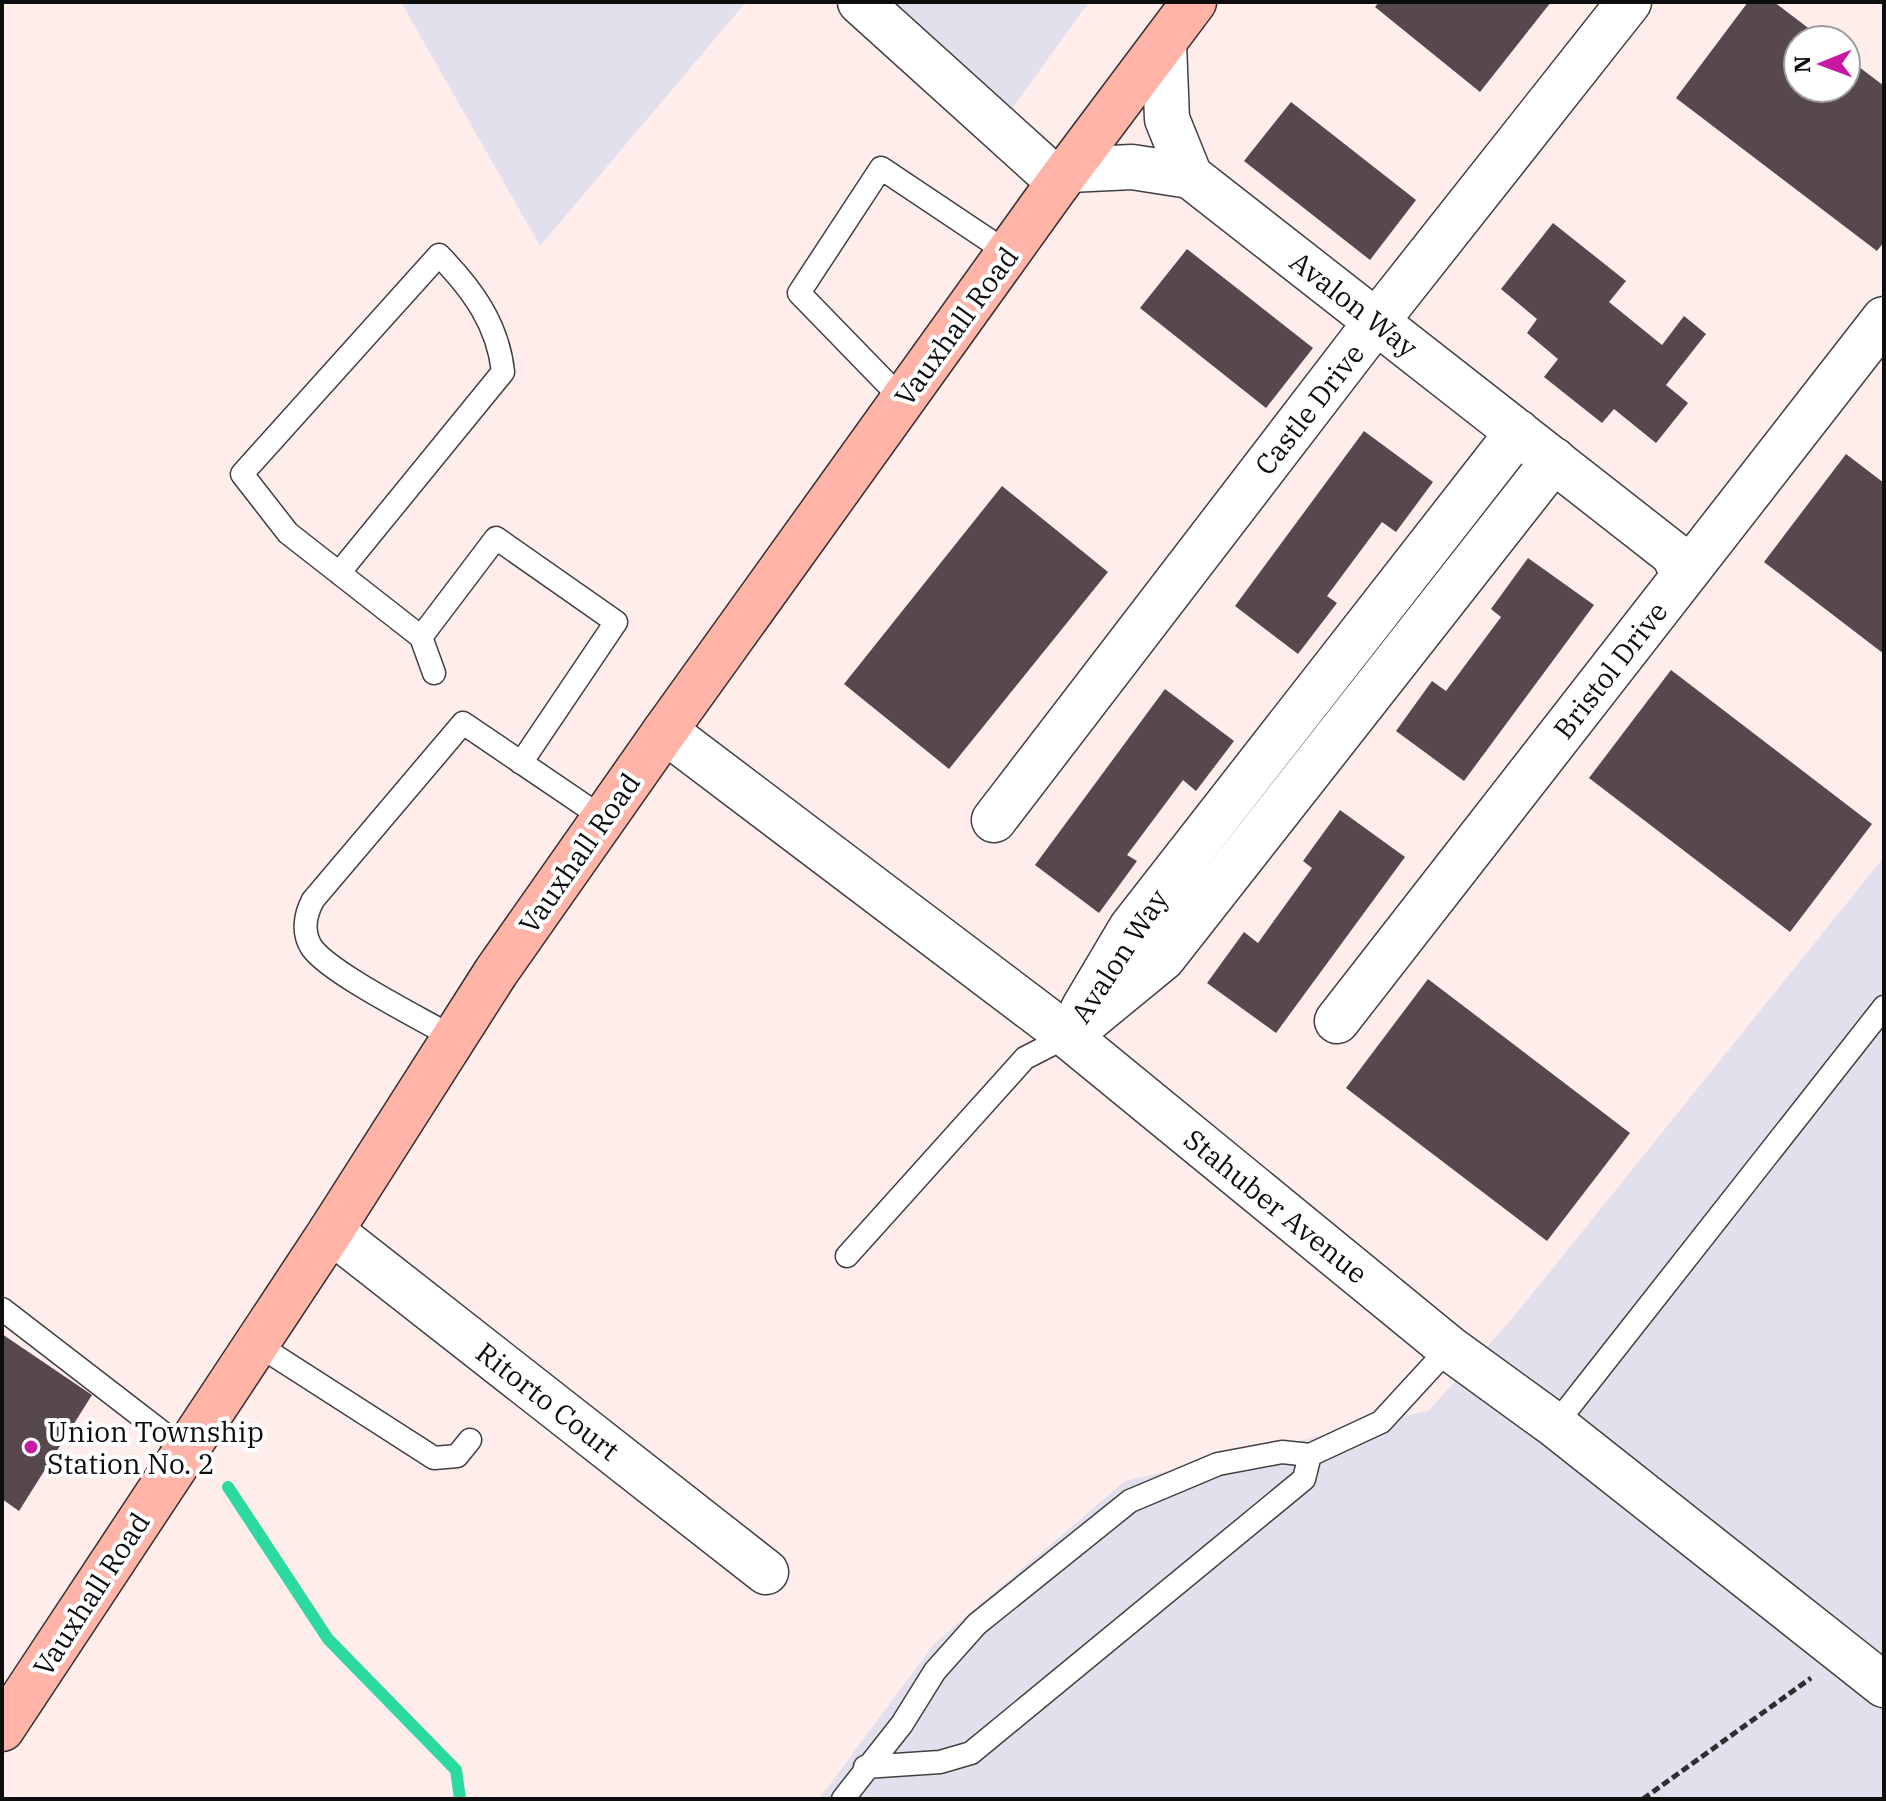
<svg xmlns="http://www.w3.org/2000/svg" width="1886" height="1801" font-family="'IBM Plex Serif',serif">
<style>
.industrial{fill:#e2e0ec}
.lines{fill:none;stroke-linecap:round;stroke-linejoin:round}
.stream{stroke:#2cd99e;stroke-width:12}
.building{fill:#56484d}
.lane-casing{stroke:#404040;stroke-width:25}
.street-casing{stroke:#404040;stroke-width:47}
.secondary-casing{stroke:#2f2f2f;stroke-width:47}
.path{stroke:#2f2f2f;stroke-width:5;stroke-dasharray:8 4;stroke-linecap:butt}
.lane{stroke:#fff;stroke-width:22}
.street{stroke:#fff;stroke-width:44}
.secondary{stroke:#ffb4a7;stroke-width:44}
.poi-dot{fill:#c918a3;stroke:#fff;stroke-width:3}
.labels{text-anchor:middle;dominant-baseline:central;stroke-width:8;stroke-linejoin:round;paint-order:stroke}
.street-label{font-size:28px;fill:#0d0d0d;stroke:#fff}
.poi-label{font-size:28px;fill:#0d0d0d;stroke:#fff;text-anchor:start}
</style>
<rect width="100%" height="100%" fill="#ffedec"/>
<path class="industrial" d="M401,2h345l-206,244z
M865,2h224l-86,119z
M1884,857v942h-1065l115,-155 191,-163 303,-70 83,-91z"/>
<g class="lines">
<path class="stream" d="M228,1487l100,152 128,131 4,29"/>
</g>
<path class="building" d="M1379,2h172l-71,90 -105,-85z
M1748,2h26l50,38h-26v48h48v-31l38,29v156l-7,9 -201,-153z
M1291,102l125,98 -46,60 -126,-99z
M1553,223l73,58 -17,21 53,43 22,-29 22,18 -40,51 22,18 -32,40 -42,-34 -12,14 -58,-46 14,-18 -31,-26 10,-14 -36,-30z
M1187,249l126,99 -47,60 -126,-100z
M1364,431l69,51 -37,50 -14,-10 -55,74 10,7 -39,51 -63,-48z
M1846,454l38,29v171l-120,-92z
M1002,486l106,86 -159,197 -105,-85z
M1528,558l66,47 -130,176 -68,-50 36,-50 14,10 55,-74 -10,-8z
M1671,670l201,154 -82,108 -201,-154z
M1165,689l69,52 -38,50 -13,-11 -56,75 10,6 -38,52 -64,-48z
M1340,810l65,47 -129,176 -69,-50 37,-51 14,11 54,-75 -9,-7z
M1428,979l202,154 -83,108 -201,-153z
M2,1334l90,61 -73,116 -17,-12z"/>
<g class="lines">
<g class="lane-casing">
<path id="lane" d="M903,400l-104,-107 82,-125 127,85
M339,573l164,-201c-5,-48 -31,-83 -64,-117l-197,219 46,59 133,104
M434,673l-13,-36 75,-99 120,84 -95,141
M454,1038c-32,-19 -123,-64 -142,-90 -10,-15 -7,-33 1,-48l150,-177 140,95
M847,1256l178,-198 43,-22
M2,1309l183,141
M255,1343l179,115 23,-2 13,-16
M1555,1425l329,-418
M865,1767l75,-5 31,-9 333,-274 6,-24
M843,1799l59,-75 33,-53 42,-47 153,-123 88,-37 64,-12 28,3 71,-33 68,-74"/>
</g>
<g class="street-casing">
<path id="street" d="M860,2l199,180
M1164,44l3,75 23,57
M1069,170l63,-3 58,9 483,378 11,21
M665,731l403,305 381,312 106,77 329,260
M994,820l382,-498 253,-320
M1083,1009l48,-81 387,-496
M1337,1021l547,-702
M1068,1036l95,-78 391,-498
M331,1231l435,341"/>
</g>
<g class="secondary-casing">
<path id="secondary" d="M2,1729l329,-498 165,-259 169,-241 394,-549 135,-180"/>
</g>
<path class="path" d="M1643,1799l168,-121"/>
<use href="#lane" class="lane"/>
<use href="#street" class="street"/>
<use href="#secondary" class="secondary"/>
</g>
<circle class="poi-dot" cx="31" cy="1447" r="8"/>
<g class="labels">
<g class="street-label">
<text transform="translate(1354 304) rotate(38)">Avalon Way</text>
<text transform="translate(956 326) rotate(-54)">Vauxhall Road</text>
<text transform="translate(1309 409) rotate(-52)">Castle Drive</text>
<text transform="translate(1610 670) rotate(-52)">Bristol Drive</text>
<text transform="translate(579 853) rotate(-55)">Vauxhall Road</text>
<text transform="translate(1119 956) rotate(-57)">Avalon Way</text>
<text transform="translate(1276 1206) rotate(39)">Stahuber Avenue</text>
<text transform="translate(548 1401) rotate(38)">Ritorto Court</text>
<text transform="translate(91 1594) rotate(-57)">Vauxhall Road</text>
</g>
<g class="poi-label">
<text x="47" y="1431">Union Township<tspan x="47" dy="32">Station No. 2</tspan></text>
</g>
</g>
<rect width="1886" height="1801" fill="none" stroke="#0d0d0d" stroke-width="8"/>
<g transform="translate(1822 64) rotate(269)"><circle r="38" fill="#ffffff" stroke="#9e9e9e" stroke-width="2"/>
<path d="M0-6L14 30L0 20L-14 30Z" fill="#c918a3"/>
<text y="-12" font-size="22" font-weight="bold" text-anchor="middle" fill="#0d0d0d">N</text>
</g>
</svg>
